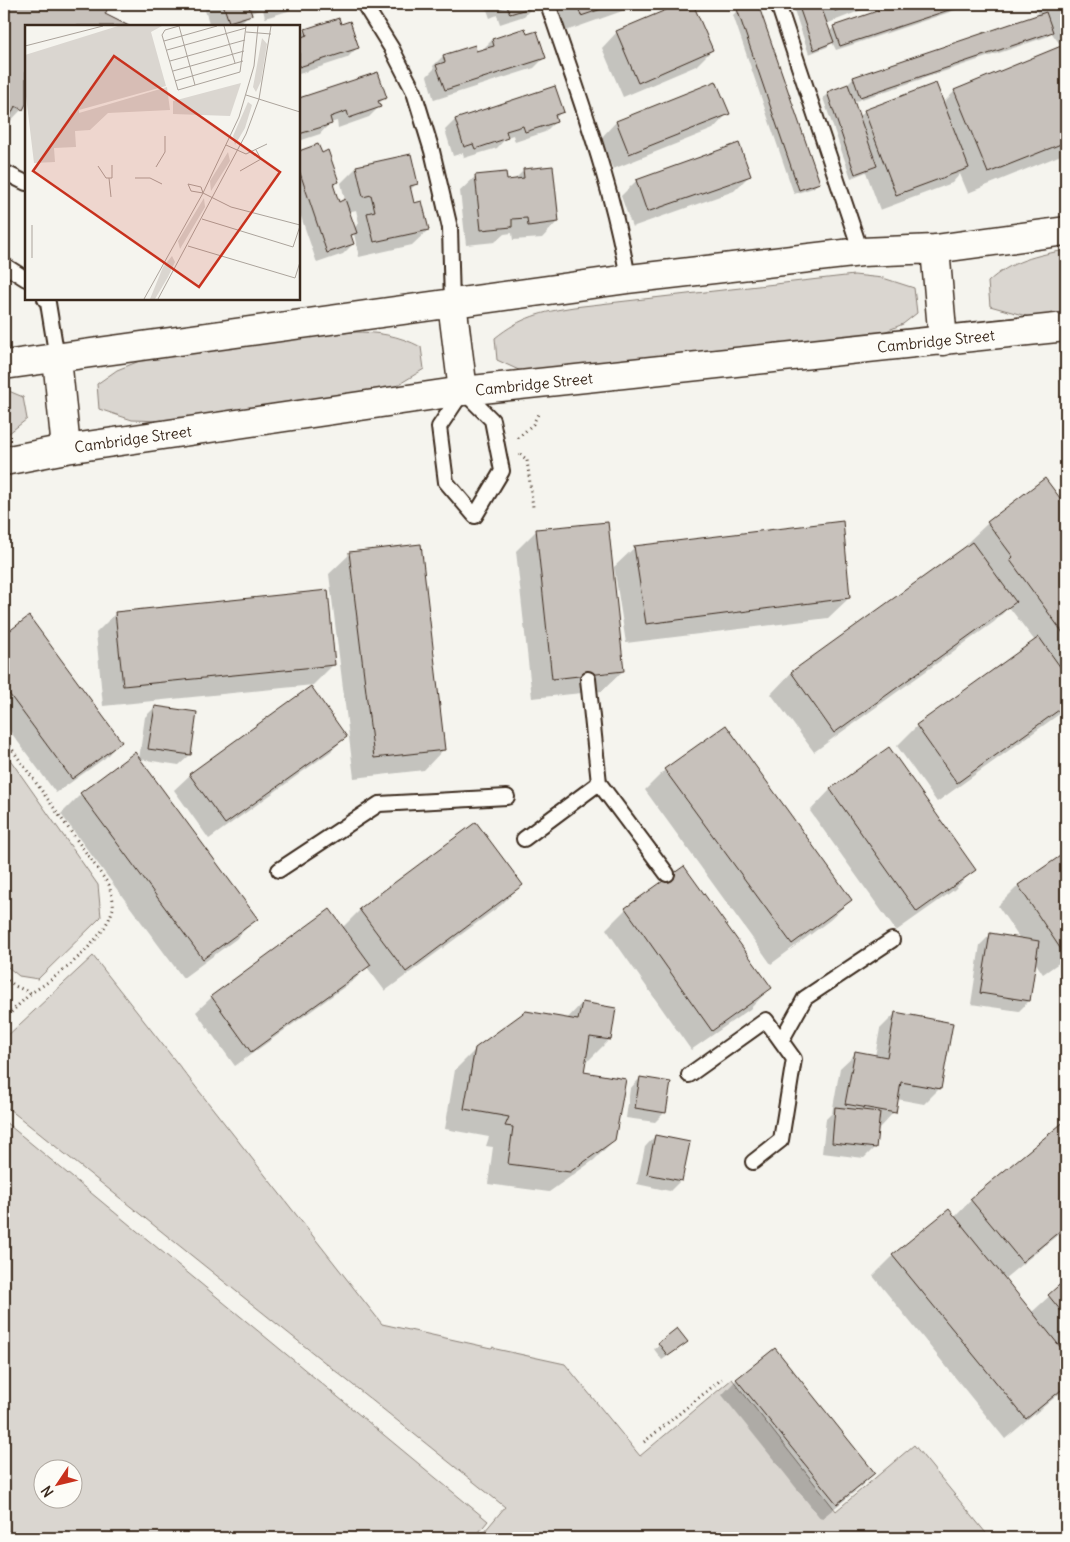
<svg xmlns="http://www.w3.org/2000/svg" width="1070" height="1542" font-family="Delius,sans-serif">
<style>
.green{fill:#dad6d0;stroke:#8a8077;fill-rule:evenodd}
.shadow{fill:#0003;fill-rule:evenodd}
.building{fill:#c7c1bb;stroke:#3b2a1e}
.lines{fill:none;stroke-linecap:round;stroke-linejoin:round}
.lane-casing{stroke:#3b2a1e;stroke-width:18}
.secondary-casing{stroke:#3b2a1e;stroke-width:31}
.path{stroke:#3b2a1e;stroke-width:3;stroke-dasharray:1 4;stroke-linecap:butt}
.lane{stroke:#fdfcf7;stroke-width:14}
.secondary{stroke:#fdfcf7;stroke-width:28}
.labels{text-anchor:middle;dominant-baseline:central;stroke-width:4;stroke-linejoin:round;paint-order:stroke}
.street-label{font-size:15px;fill:#3b2a1e;stroke:#fdfcf7}
.inset-road{fill:none;stroke:#aba39b;stroke-width:1}
.view{fill:#c8321e;fill-opacity:0.15;stroke:#c8321e;stroke-width:2.5}
.inset-edge{fill:none;stroke:#3b2a1e;stroke-width:2.5}
</style>
<rect width="100%" height="100%" fill="#f5f4ee"/>
<filter id="ink" filterUnits="userSpaceOnUse"><feTurbulence type="fractalNoise" baseFrequency=".02" numOctaves="2"/><feDisplacementMap in="SourceGraphic" scale="10" xChannelSelector="R" yChannelSelector="G"/><feConvolveMatrix kernelMatrix="1 2 1 2 8 2 1 2 1" color-interpolation-filters="sRGB"/></filter>
<g filter="url(#ink)">
<path class="green" d="M1066,250v66l-29,3 -47,-13 -2,-24c22,-21 50,-27 78,-32z
M854,275l29,3 31,10 3,25 -14,11 -31,13 -349,35 -26,-12 -2,-22c26,-21 47,-26 79,-31z
M352,332c25,0 46,3 69,15l3,22 -31,19 -231,33 -30,-1 -33,-11 -2,-25 20,-14 30,-12 96,-14z
M4,389l19,8 4,22 -23,18z
M4,751l94,134 3,32 -63,62 -19,-3 -15,-12z
M93,956l289,368 109,24 2,-1 3,2 69,15 75,92 92,-77 104,132 78,-66 76,93h-511l26,-31 -501,-402v-66z
M4,1121l484,400 -14,17h-470zM42,1470h30v30h-30z"/>
<path class="shadow" d="M4,4h104l-5,11 23,11h-100v75l-4,8 -18,19z
M203,4h93l-8,7 -23,7 -2,-9 -13,4 -12,13h-28z
M485,4h49l1,1 -11,11 -24,8 -3,-9 -7,3z
M556,4h86l-76,27z
M683,4h9l20,46 -16,16 -73,31 -21,-49 15,-16z
M757,4l61,179 -5,5 -19,6 -61,-179 5,-5z
M792,4h85l-51,20 3,8 5,-5 68,-23h72l-138,46 -4,-8 -5,5 -18,7z
M1031,4h35v149l-98,40 -8,-19 -8,9 -72,27 -14,-38 -15,6 -28,-80 5,-5 21,-8 -1,-2 5,-5 186,-63zM1051,32l11,15 -107,44 -12,12 -7,-18 -71,27 -6,5 -6,-15 193,-65z
M306,30l51,18 -10,10 -48,16v-37z
M525,30l1,5 18,23 -10,10 -100,32 -7,-24 7,-7 -1,-3 10,-10 31,-10 2,6 6,-2 10,-10z
M378,73l8,24 -8,7 1,3 -10,10 -31,11 -1,-7 -7,2 -10,11 -21,7v-42z
M715,82l13,31 -15,16 -100,40 -12,-31 15,-16z
M554,87l8,24 -7,8 1,2 -11,11 -30,10 -2,-7 -6,2 -10,11 -33,10 -1,-5 -10,3 -8,-26 10,-10z
M318,146l20,36 -5,5 5,16 7,-3 -4,-17 16,-16 59,17 -6,6 3,14 15,26 -16,15 -53,12 -5,-23 -3,3 2,7 -10,10 -26,9 -18,-52v-59zM356,210l3,13 -5,5 -6,-16z
M524,170l33,52 -15,16 -29,2 -1,-7 -8,1 -9,8 -29,3 -6,-54 16,-15 30,5 8,-1z
M749,176l-15,15 -102,36 -11,-31 15,-15z
M1045,480l21,28v200l-8,7 -121,87 -40,-56 20,-20 118,-85 -26,-34 -15,15 -180,130 -43,-58 20,-21 178,-127 -2,-3 21,-20z
M607,523l16,148 -21,20 -70,7 -16,-147 20,-20z
M635,547l214,51 -21,20 -202,25 -12,-76z
M350,554l94,195 -20,21 -70,8 -25,-204z
M116,613l218,51 -21,21 -210,21 -7,-73z
M29,618l91,124 -15,16 -49,35 -52,-70v-87z
M155,707l35,48 -11,10 -40,-6 6,-42z
M346,737l-16,15 -121,87 -35,-49 16,-15z
M889,749l85,121 -20,20 -58,41 -86,-120 20,-21z
M134,754l122,164 -20,21 -53,39 -122,-164 20,-20z
M665,770l186,130 -21,20 -59,44 -126,-174z
M1066,854v104l-23,16 -8,-12 -6,39 -10,10 -48,-7 9,-59 10,-10 30,4 -22,-33 20,-20z
M521,885l-20,20 -116,86 -18,-24 -13,13 -119,86 -39,-54 16,-15 130,-69 18,-18z
M626,909l144,79 -20,21 -59,41 -85,-121z
M582,1003l33,6 -6,31 -20,20 -4,-1 -3,14 32,67 -20,20 -45,32 -61,-8 5,-37 -7,-1 3,-9 -44,-8 10,-59 21,-21 90,-29z
M896,1013l44,75 -16,16 -27,-5 -3,13 -15,16h-2l-2,19 -11,11 -42,-5 4,-34 6,-6 8,-45 16,-15 19,3 5,-27z
M640,1078l25,34 -10,10 -29,-4 4,-29z
M1066,1122v106l-62,51 27,34 35,-32v107l-61,51 -132,-163 20,-20 61,-38 17,-18z
M655,1136l33,7 -8,38 -10,10 -33,-7 8,-37z
M677,1330l4,17 -19,13 -8,-11z
M737,1379l137,94 -16,16 -37,30 -99,-124z
M1066,1524v14h-2l-5,-6z"/>
<path class="building" d="M4,4h106l-5,10 24,12h-103v78l-3,6 -8,-4 -11,23z
M223,4h27h-2l4,11 -23,7z
M499,4h36l1,2 -26,8 -3,-8 -7,2z
M577,4h39l-35,12z
M680,4h13l20,46 -75,33 -22,-52z
M752,4h6l62,179 -21,7 -62,-181z
M798,4h22l14,38 -20,8z
M832,4h22l-19,7z
M898,4h69l-127,42 -7,-20z
M1046,12l7,20 -193,65 -7,-20z
M339,18l2,6 9,-3 9,27 -60,19v-29l8,-3 -2,-6z
M525,28l2,6 10,-3 9,27 -101,32 -9,-25 9,-3 -2,-7 32,-10 1,6 18,-5 -2,-7z
M1066,44v98l-78,31 -34,-83z
M378,72l9,26 -9,3 3,6 -32,11 -2,-7 -17,6 2,7 -33,10v-36z
M716,81l14,33 -101,40 -13,-33z
M936,83l33,85 -73,27 -32,-85z
M848,84l29,82 -22,8 -28,-82z
M555,86l9,26 -9,3 2,7 -32,10 -2,-6 -17,5 2,7 -33,11 -2,-5 -9,3 -9,-28z
M739,143l12,33 -104,36 -11,-32z
M318,144l4,9 6,-3 11,32 -6,2 6,18 6,-3 12,34 -6,2 3,9 -27,9 -28,-83v-19z
M411,154l7,30 -8,2 4,17 8,-2 7,29 -55,12 -7,-29 8,-2 -4,-16 -8,2 -7,-31z
M553,166l6,56 -31,4 -1,-8 -15,1v8l-31,3 -6,-55 31,-3 1,8 17,-2 -1,-9z
M1045,478l21,28v131l-56,-77 3,-3 -26,-35z
M843,521l7,77 -204,26 -12,-78z
M608,522l16,149 -72,8 -16,-150z
M972,542l44,60 -182,131 -43,-61z
M421,544l24,206 -71,8 -25,-206z
M328,590l7,75 -212,21 -8,-74z
M29,616l93,126 -50,37 -68,-92v-52z
M1039,637l27,38v30l-109,78 -41,-58z
M311,686l36,51 -122,87 -36,-50z
M155,706l42,6 -6,43 -43,-6z
M726,725l126,175 -60,44 -128,-175z
M889,747l87,123 -59,42 -87,-123z
M135,752l123,167 -55,40 -123,-166z
M476,822l47,63 -117,87 -47,-63z
M1066,852v101l-2,1 -46,-69z
M684,866l88,122 -60,43 -87,-123z
M330,909l41,56 -120,87 -40,-56z
M990,933l49,8 -9,60 -50,-8z
M582,1002l34,6 -5,32 -21,-3 -6,35 42,7 -11,61 -45,32 -62,-8 5,-37 -8,-1 4,-9 -45,-8 11,-61 51,-37 52,9z
M895,1012l58,11 -12,66 -40,-7 -5,31 -51,-9 10,-53 32,6z
M640,1077l31,5 -5,31 -31,-5z
M835,1107l45,5 -4,36 -44,-5z
M1066,1120v106l-44,36 -52,-63z
M655,1135l35,7 -8,39 -35,-7z
M949,1209l117,145v32l-40,33 -134,-164z
M1066,1279v38l-18,-22z
M677,1328l11,14 -20,14 -10,-13z
M775,1348l100,125 -38,31 -101,-125z"/>
<g class="lines">
<g class="lane-casing">
<path id="lane" d="M364,4l28,45 22,43 18,59 18,77 2,75
M548,4c30,90 65,181 80,275
M778,4l83,248
M4,172l22,11
M4,265l22,14
M45,299l3,4 9,55
M463,391l29,29 10,51 -27,45 -29,-34 -7,-55z
M588,679l11,104 68,91
M524,839l75,-56
M279,870l100,-66 128,-7
M781,1041l24,-43 87,-58
M689,1075l77,-55 28,39 -13,81 -28,22"/>
</g>
<g class="secondary-casing">
<path id="secondary" d="M935,249l8,92
M452,303l11,88
M57,358l9,91
M4,365l624,-86 233,-27 74,-3 131,-18
M4,461l62,-12 397,-58 603,-64"/>
</g>
<path class="path" d="M518,438l15,-14 5,-10
M520,454l7,6 6,47
M4,738l105,147c2,8 5,15 4,23 -7,31 -56,70 -82,85l-16,-7 -11,-9
M4,1019l27,-26
M644,1442l78,-63"/>
<use href="#lane" class="lane"/>
<use href="#secondary" class="secondary"/>
</g>
</g>
<g class="labels">
<g class="street-label">
<text transform="translate(936 341) rotate(-6)">Cambridge Street</text>
<text transform="translate(534 384) rotate(-6)">Cambridge Street</text>
<text transform="translate(133 439) rotate(-8)">Cambridge Street</text>
</g>
</g>
<g transform="translate(25 25)">
<rect width="275" height="275" fill="#f5f4ee"/>
<path d="M93,1h44l-11,6 15,54 -87,24v3l88,-26 3,23 -62,3 -18,17 -15,1 1,16 -22,1 1,14 -21,1 -9,-75v-33zM237,13l5,6 -6,37 -5,11 -3,-5zM216,58l-11,33 -57,-2v-13zM223,77l4,3 -7,23 -10,17 -2,-9zM203,127l2,9 -19,30 -1,-10zM179,173l1,9 -25,42 -2,-8zM147,231l3,6 -7,15 -13,22h-5l13,-32z" fill="#dad6d0"/>
<path class="inset-road" d="M154,1l-14,4 -3,5 16,55 62,-18 6,-46M154,1l16,59M199,1l11,37M221,7l25,2M139,16l53,-15M0,21l78,-20M142,25l79,-22M145,36l75,-21M148,46l71,-20M150,56l68,-20M221,70l54,17M0,95v38M201,120l20,9 21,-10M73,141l8,12h6v-13M131,142l9,-15v-16M215,146l21,-12 -5,-9M84,153l2,19M110,153h15l12,6M178,168l-2,-6 -13,-3 3,7 12,2 28,14 69,18M177,194l91,28 7,-21M7,200v33M163,221l107,32 5,-16M119,274l59,-106 36,-76 15,-51 4,-40M133,274l88,-165 13,-35 12,-73"/>
<path class="view" d="M89,31l166,116 -81,115 -166,-116z"/>
<rect width="275" height="275" class="inset-edge"/>
</g>
<rect width="1070" height="1542" fill="none" stroke="#fdfcf7" stroke-width="20"/>
<rect x="10" y="10" width="1050" height="1522" fill="none" stroke="#3b2a1e" stroke-width="2" filter="url(#ink)"/>
<g transform="translate(58 1484) rotate(235)"><circle r="24" fill="#fdfcf7" stroke="#afa8a0"/>
<path d="M0-4L9 19L0 12L-9 19Z" fill="#c8321e"/>
<text y="-8" font-size="14" font-weight="bold" text-anchor="middle" fill="#3b2a1e">N</text>
</g>
</svg>
